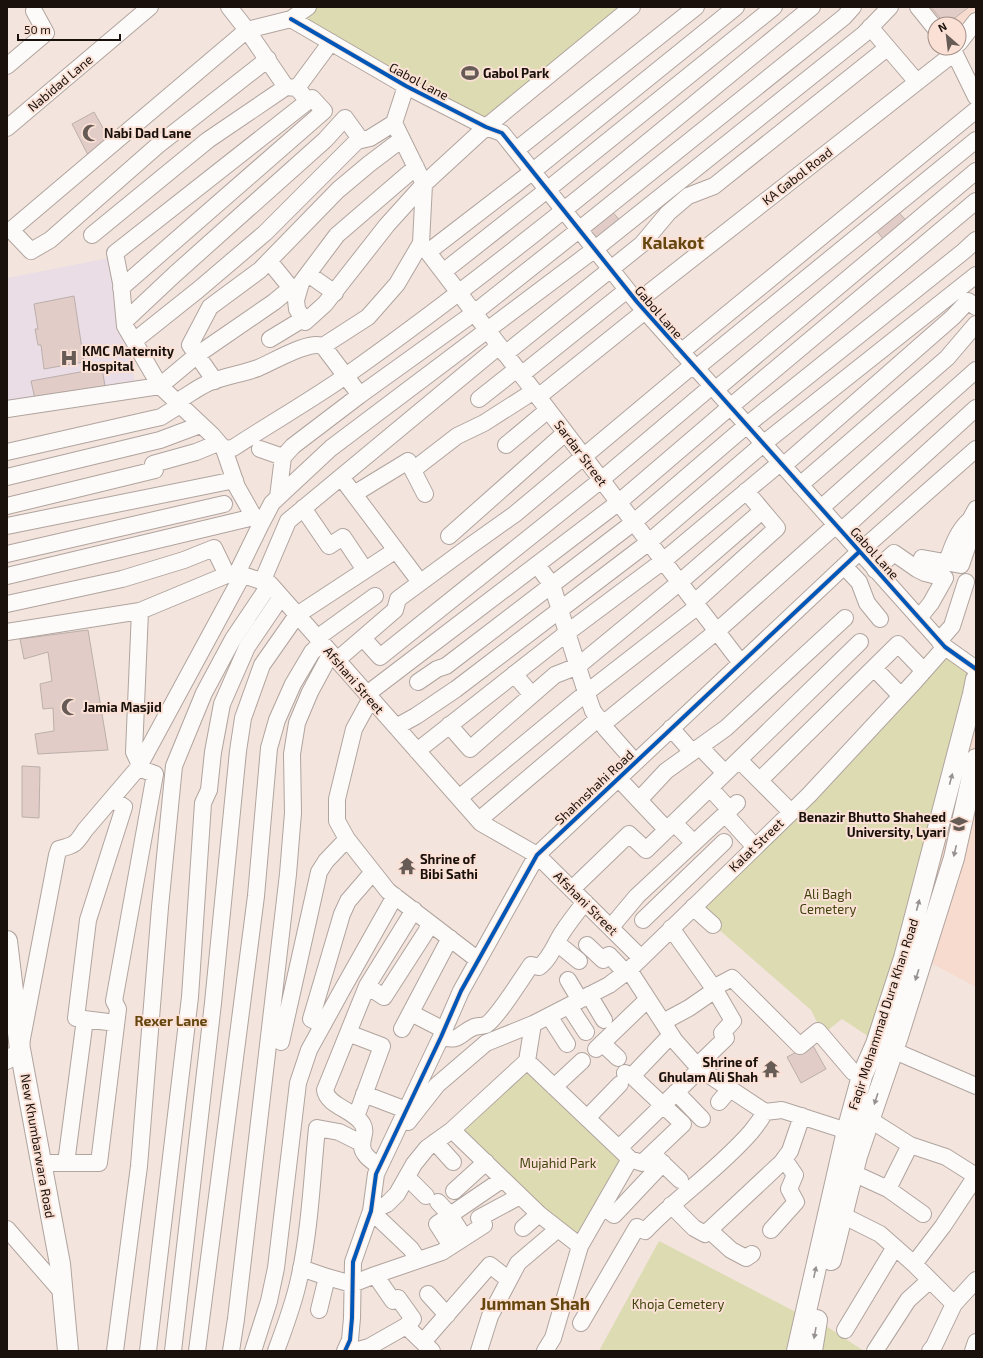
<svg xmlns="http://www.w3.org/2000/svg" width="983" height="1358" font-family="'Exo 2',sans-serif">
<style>
.built{fill:#f7dbce}
.medical{fill:#eadde6}
.green{fill:#dddbb2}
.building{fill:#e1ccc8;stroke:#bcafab}
.lines{fill:none;stroke-linecap:round;stroke-linejoin:round}
.minor-casing{stroke:#b0a49e;stroke-width:18}
.major-casing{stroke:#b0a49e;stroke-width:22}
.minor{stroke:#fdfbfa;stroke-width:16}
.major{stroke:#fdfbfa;stroke-width:20}
.cycleway-casing{stroke:#fbe1d5;stroke-width:6}
.cycleway{stroke:#0057b8;stroke-width:4}
.oneway{fill:#97928f}
.labels{text-anchor:middle;dominant-baseline:central;stroke-width:4;stroke-linejoin:round;paint-order:stroke}
.poi-label{font-size:13px;font-weight:bold;fill:#1b110c;stroke:#fbe1d5;text-anchor:start}
.street-label{font-size:13px;fill:#1b110c;stroke:#fbe1d5}
.park-label{font-size:13px;fill:#3f440d;stroke:#fbe1d5}
.neighbourhood-label{font-size:14px;font-weight:bold;fill:#64460e;stroke:#fbe1d5}
.district-label{font-size:17px;font-weight:bold;fill:#64460e;stroke:#fbe1d5}
</style>
<rect width="100%" height="100%" fill="#f3e4dd"/>
<path class="built" d="M918,7h58v14l-17,22v-19h-24z
M976,693v294l-64,-34z"/>
<path class="medical" d="M114,257l22,133 -129,19v-131z"/>
<path class="green" d="M308,7h324l-146,120 -195,-108z
M945,647l31,35 -87,368 -47,-31 -19,15 -12,-24 -118,-103z
M527,1061l103,98 -50,87 -128,-116z
M659,1241l162,84 -6,26h-216z
M826,1326l38,25h-42z"/>
<path class="building" d="M931,7h38l-22,17h-2z
M94,112l17,30 -23,13 -16,-31z
M608,207l16,18 -29,23 -15,-19z
M894,207l17,19 -23,19 -16,-20z
M74,296l10,66 -40,7 -3,-24h-3l-3,-16h3l-4,-25z
M102,368l3,18 -70,13 -4,-18z
M88,630l20,120 -70,4 -3,-20 19,-3 -1,-23 -10,1 -3,-25 12,-3 -4,-29 -24,7 -4,-20z
M22,766l18,1 -1,51 -17,-1z
M812,1044l14,25 -25,14 -14,-26z"/>
<g class="lines">
<g class="minor-casing">
<path id="minor" d="M229,7l18,23 39,57
M918,7l17,21
M291,19l115,67 80,41 16,6 135,169 308,345 31,22
M870,27l47,55
M959,43l17,-22
M952,48l24,49
M7,66l39,-33 -12,-22
M297,88l34,-46
M7,128l143,-121
M516,150l180,-143
M416,167l-79,68 -36,48 -5,17 1,9 8,13 20,-18 62,-79 37,-41 62,-57 146,-120
M7,230h4l236,-200 44,-11 17,-12
M11,230l20,21 19,-11 107,-94 111,-87
M92,235l116,-95 78,-53 11,1 11,13
M421,243l320,420
M428,252l105,-81 203,-164
M443,272l104,-82 227,-183
M308,274l27,19
M121,288l203,-177 -12,-13 -197,155 6,30 4,43 35,60 52,49 12,14 13,38 17,30 7,7 -24,49
M637,302l312,-245 6,-9
M125,321l50,-47 150,-134 20,-22 16,22
M270,339l33,-20
M134,341l64,-51 67,-57 92,-92 13,-3 24,-15
M323,346l45,-29 29,-33 24,-41 3,-59 -30,-61 12,-37
M681,352l295,-242
M505,354l137,-110 26,-31 20,-17 26,-10 173,-138
M696,368l280,-228
M521,375l106,-85
M215,381l-25,-36 20,-38 50,-37 78,-80 31,-26 33,-25
M715,390l261,-219
M538,397l107,-86
M479,399l38,-30
M176,402c11,-6 21,-14 32,-19 16,-7 34,-9 50,-15 15,-6 50,-28 65,-22l37,49
M7,409l153,-23 37,-31 77,-53 17,-14 -22,-27
M506,445l42,-35
M224,449l9,-1c38,-25 77,-47 114,-73 161,-114 312,-243 465,-368
M260,449l23,8
M7,452l154,-35 19,-12
M783,466l170,-149 15,-16 8,6
M413,470l44,-34 27,-13 50,-32
M7,477l153,-37 40,-15
M341,477l79,105
M800,485l147,-127 29,-34
M354,494l54,-33 17,33
M278,497l5,-40 10,-11 67,-51 114,-82 106,-84 264,-212 9,-10
M7,506l148,-36 -2,-6 43,-12 22,-9
M303,508l26,38 14,-9 22,33
M821,508l155,-138
M261,524l11,-21 59,-55 264,-199 269,-215 26,-27
M7,526l228,-46
M841,531l135,-123
M449,536l116,-103
M7,554l217,-50
M947,562c5,-15 11,-32 23,-42
M537,565l15,20 32,101 9,25 13,18 29,33
M844,566l15,16 8,21 13,16
M917,569l8,4 20,5 -14,25 -12,15
M875,570l19,-17 23,16 5,-11 39,7 12,-35 -3,-10 6,-11
M7,576l247,-59
M262,582l26,-61 211,-175
M695,602l82,-74 -31,-37
M7,604l115,-25 62,-19 30,-12 13,27
M7,632l133,-21 89,-37 8,-1 33,11 211,239 56,32 104,103
M317,638l58,-42
M363,638l17,19 221,-177 111,-94
M939,641l13,-15 14,-44
M337,660l58,-50 3,-11 72,-53 45,-32 178,-149
M874,668l27,28
M514,674l18,21
M418,682l19,-13 9,-3 188,-144 113,-97 217,-174 12,-11
M367,694l252,-192 111,-95 246,-206
M371,698l-17,31 -17,70v22l10,18 41,52 90,69
M603,724l114,-93 119,-106
M449,725l21,24 85,-74 23,-9 102,-84 82,-71
M396,727l20,-11 40,-27 193,-147 114,-98 213,-169
M671,728l21,24
M700,747l25,26
M417,751l151,-119 95,-71 117,-98
M739,760l52,52
M140,765l-6,-13 6,-141
M618,778l49,52
M760,780l138,-136 26,27
M710,788l20,22
M459,798l127,-105 112,-87
M112,799l12,8 -36,113 -12,98 40,5
M639,800l27,-29 60,-43 119,-110
M725,814l30,33
M479,820l120,-102
M674,823l20,20
M572,889l57,-55 17,16 214,-208
M693,907l20,18
M643,920l81,-78
M611,927l26,-31 100,-93
M671,928l44,62 18,31 -11,12 4,5 -29,28
M557,943l22,18
M587,945l16,15 6,-5 16,17
M629,970l46,71 25,28 65,43 17,-2 65,21
M568,980l12,20
M367,986l17,11 47,-73
M713,988l19,-10 68,68 18,-15 35,41 9,4
M589,995l15,25
M569,1006l17,26
M411,1013l33,17
M549,1016l18,28
M663,1022l26,-14 26,-18
M323,1025l-12,-6 31,-105 6,-13 25,-29
M402,1029l48,-91
M348,1033l34,13 -26,71
M441,1037c20,5 17,-3 33,-10 4,-1 9,-1 12,-2 11,-7 36,-47 45,-60l8,2c11,-8 16,-23 23,-34 7,-11 15,-21 23,-31
M281,1042l38,-170 7,-11 21,-22
M602,1043l16,15
M883,1046l93,40
M596,1049l52,-50
M7,1061l13,-12 37,-194 2,-6c16,-4 17,-5 26,-19l53,-62 104,-192
M527,1061l103,98 -50,87 -27,92 -8,13
M625,1073l7,3 51,48 -41,39 -12,-4
M632,1076l39,-41
M554,1087l28,-26
M676,1092l26,27
M364,1094l42,16
M719,1102l11,-13
M587,1118l33,-34
M869,1119l41,26 36,12 30,19
M408,1122l29,-37 49,-42 47,-19
M452,1130l87,84 41,32
M435,1142l18,20
M619,1148l81,-79
M655,1156l25,24
M41,1163h58l19,-154 -4,-8 41,-227 -17,-6
M66,1163l19,-144
M379,1166c-4,-3 -11,-7 -14,-12 -8,-10 3,-20 -2,-29 -8,-15 -36,-19 -38,-35l42,-104 47,-76
M853,1173l35,16 35,25
M407,1177l19,19
M888,1189l22,-44
M454,1191l32,-29
M438,1202l12,13 14,22
M671,1205l23,23 11,6 77,-72 8,-11 12,-35
M603,1206l11,9 49,-52
M832,1211l10,4 38,19 34,30 40,40
M523,1228l16,-14
M7,1229l55,63
M709,1230l22,20 15,8 6,-4
M771,1230l25,-28 -7,-13 6,-14 -11,-16
M451,1246l-14,-22 66,-45
M418,1260l-7,-11 -40,-38 16,-7 10,-10 17,-30 13,-16 25,-18 75,-69 6,-37 76,-39 20,-15 180,-175 106,-114 30,-34
M914,1264l29,-38 33,-50
M301,1268l26,9 25,7 23,-9 67,-23 42,-27 -5,-7 41,-22
M375,1275l18,26 5,-3 15,21 -7,7
M428,1294l19,21
M319,1310l8,-33
M581,1323l56,-96 8,4c33,-35 74,-62 106,-99 5,-6 10,-13 14,-20
M845,1330l50,-83
M423,1342l67,-77 19,15
M115,1351l24,-185 21,-259 14,-141 30,-73 29,-54 37,-55
M148,1351l42,-354 13,-194 6,-13 4,-38 9,-48 25,-57 34,-50
M173,1351l40,-348 25,-252 5,-33 19,-53 35,-50 99,-65
M197,1351l59,-455 13,-148 8,-28 16,-36 19,-32 10,-9
M231,1351l5,-32 52,-445 5,-61 -1,-59 5,-31 13,-31 21,-39
M253,1351l16,-50 7,-33 22,-185 11,-33 33,-60 53,-94
M276,1351c9,-24 18,-48 23,-72 11,-49 13,-102 18,-151l22,4 22,11
M345,1351l5,-11 2,-22 1,-56 18,-51 5,-37 65,-137 20,-46 76,-136 322,-303 117,-103
M355,1351l14,-4 37,-21 26,25
M479,1351l11,-35 28,-53 40,-34
M875,1351l33,-51 22,-20
M930,1351l4,-5 20,-42 22,-24
M973,1351l3,-9"/>
</g>
<g class="major-casing">
<path id="major" d="M7,941l13,108 40,215 8,87
M831,1260l26,-104 41,-120 56,-178 22,-99
M797,1351l50,-220 15,-55 14,-32 28,-86 69,-264 3,-15
M812,1351l5,-31"/>
</g>
<use href="#minor" class="minor"/>
<use href="#major" class="major"/>
<g class="cycleway-casing">
<path id="cycleway" d="M291,19l115,67 80,41 16,6 135,169 308,345 31,22
M345,1351l5,-11 2,-22 1,-56 18,-51 5,-37 65,-137 20,-46 76,-136 322,-303"/>
</g>
<use href="#cycleway" class="cycleway"/>
</g>
<defs><path id="oneway-solid" d="M-6-.8H1V-3.2L6.5 0L1 3.2V.8H-6Z"/></defs>
<g class="oneway">
<use href="#oneway-solid" transform="translate(951 779) rotate(-75)"/>
<use href="#oneway-solid" transform="translate(955 851) rotate(103)"/>
<use href="#oneway-solid" transform="translate(918 905) rotate(-75)"/>
<use href="#oneway-solid" transform="translate(917 975) rotate(108)"/>
<use href="#oneway-solid" transform="translate(876 1099) rotate(108)"/>
<use href="#oneway-solid" transform="translate(815 1272) rotate(-78)"/>
<use href="#oneway-solid" transform="translate(815 1333) rotate(100)"/>
</g>
<defs>
<g id="stadium-bare" transform="scale(1.38)"><path d="M0-5a6.5 5 0 1 0 0 10a6.5 5 0 1 0 0-10ZM-3.5-1.8h7v3.6h-7Z" fill="#675b55" stroke="#fbe1d5" stroke-width="2.5" paint-order="stroke"/></g>
<g id="mosque-bare" transform="scale(1.38)"><path d="M3.5-4.9A6 6 0 1 0 3.5 4.9A5 5 0 1 1 3.5-4.9Z" fill="#675b55" stroke="#fbe1d5" stroke-width="2.5" paint-order="stroke"/></g>
<g id="hospital-bare" transform="scale(1.38)"><path d="M-5-5h3v3.5h4V-5h3V5h-3V1.5h-4V5h-3Z" fill="#675b55" stroke="#fbe1d5" stroke-width="2.5" paint-order="stroke"/></g>
<g id="university-bare" transform="scale(1.38)"><path d="M0-5L7-2L0 1L-7-2ZM-4 1L0 2.5L4 1V4Q0 6-4 4Z" fill="#675b55" stroke="#fbe1d5" stroke-width="2.5" paint-order="stroke"/></g>
<g id="temple-bare" transform="scale(1.38)"><path d="M0-6L5-2H3V0L6.5 2.5H4V6H1.5V3h-3V6H-4V2.5H-6.5L-3 0V-2H-5Z" fill="#675b55" stroke="#fbe1d5" stroke-width="2.5" paint-order="stroke"/></g>
</defs>
<g fill-rule="evenodd">
<use href="#stadium-bare" x="470" y="73"/>
<use href="#mosque-bare" x="91" y="133"/>
<use href="#hospital-bare" x="69" y="358"/>
<use href="#mosque-bare" x="70" y="707"/>
<use href="#university-bare" x="959" y="824"/>
<use href="#temple-bare" x="407" y="866"/>
<use href="#temple-bare" x="771" y="1069"/>
</g>
<g class="labels">
<g class="poi-label">
<text x="483" y="73">Gabol Park</text>
<text x="104" y="133">Nabi Dad Lane</text>
<text x="82" y="351">KMC Maternity<tspan x="82" dy="15">Hospital</tspan></text>
<text x="83" y="707">Jamia Masjid</text>
<text x="946" y="817" text-anchor="end">Benazir Bhutto Shaheed<tspan x="946" dy="15">University, Lyari</tspan></text>
<text x="420" y="859">Shrine of<tspan x="420" dy="15">Bibi Sathi</tspan></text>
<text x="758" y="1062" text-anchor="end">Shrine of<tspan x="758" dy="15">Ghulam Ali Shah</tspan></text>
</g>
<g class="street-label">
<text transform="translate(419 81) rotate(28)">Gabol Lane</text>
<text transform="translate(60 83) rotate(-40)">Nabidad Lane</text>
<text transform="translate(797 176) rotate(-38)">KA Gabol Road</text>
<text transform="translate(659 312) rotate(49)">Gabol Lane</text>
<text transform="translate(581 453) rotate(53)">Sardar Street</text>
<text transform="translate(875 553) rotate(48)">Gabol Lane</text>
<text transform="translate(354 680) rotate(49)">Afshani Street</text>
<text transform="translate(594 787) rotate(-43)">Shahnshahi Road</text>
<text transform="translate(756 845) rotate(-44)">Kalat Street</text>
<text transform="translate(586 903) rotate(45)">Afshani Street</text>
<text transform="translate(883 1014) rotate(-72)">Faqir Mohammad Dura Khan Road</text>
<text transform="translate(38 1146) rotate(80)">New Khumbarwara Road</text>
</g>
<g class="park-label">
<text x="828" y="894">Ali Bagh<tspan x="828" dy="15">Cemetery</tspan></text>
<text x="558" y="1163">Mujahid Park</text>
<text x="678" y="1304">Khoja Cemetery</text>
</g>
<g class="neighbourhood-label">
<text x="171" y="1020">Rexer Lane</text>
</g>
<g class="district-label">
<text x="673" y="242">Kalakot</text>
<text x="535" y="1303">Jumman Shah</text>
</g>
</g>
<rect width="983" height="1358" fill="none" stroke="#1b110c" stroke-width="16"/>
<g transform="translate(947 36) rotate(332)"><circle r="19" fill="#fbe1d5" stroke="#a18e85"/>
<path d="M0-3L7 15L0 10L-7 15Z" fill="#675b55"/>
<text y="-6" font-size="11" font-weight="bold" text-anchor="middle" fill="#1b110c">N</text>
</g>
<path d="M18 34v6h102v-6" fill="none" stroke="#1b110c" stroke-width="2"/>
<text x="24" y="34" font-size="12" fill="#1b110c" stroke="#fbe1d5" stroke-width="3" paint-order="stroke">50 m</text>
</svg>
